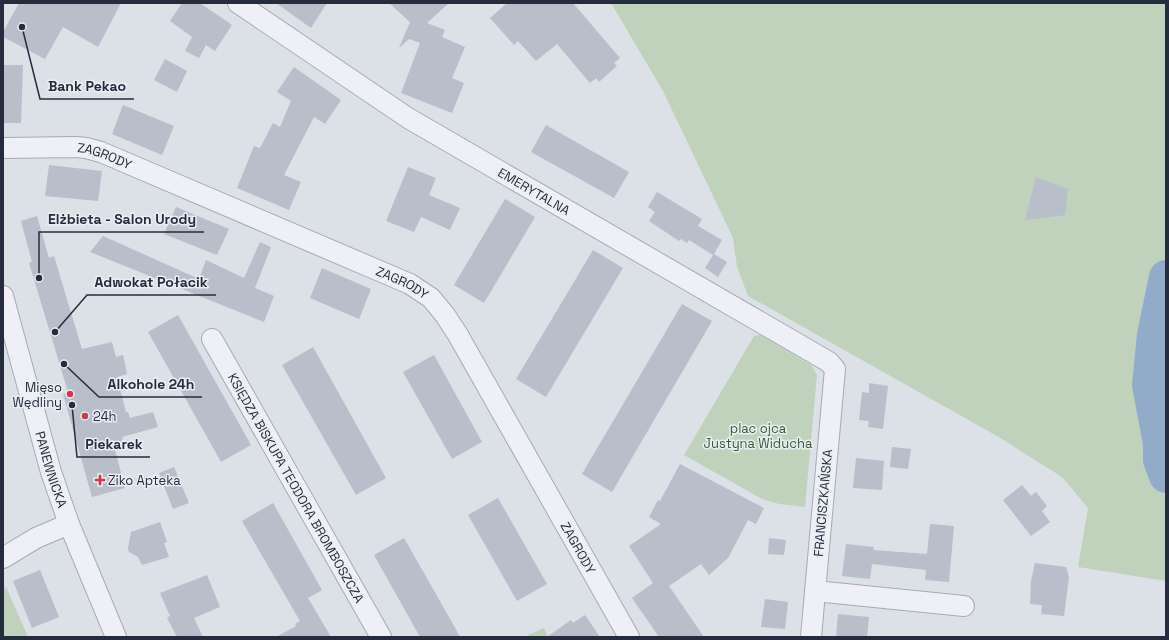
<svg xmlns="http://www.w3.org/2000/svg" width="1169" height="640" font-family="'Space Grotesk',sans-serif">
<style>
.green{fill:#c0d2bc}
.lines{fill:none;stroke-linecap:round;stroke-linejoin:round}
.river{stroke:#93abca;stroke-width:34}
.building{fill:#b8beca}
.minor-casing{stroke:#a5aab4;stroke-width:22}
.minor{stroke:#eef0f5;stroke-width:20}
.poi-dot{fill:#d73545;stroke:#ebeff5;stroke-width:1.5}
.labels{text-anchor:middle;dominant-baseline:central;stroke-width:3;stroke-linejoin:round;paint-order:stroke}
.street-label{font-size:13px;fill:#242c3e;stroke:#ebeff5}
.poi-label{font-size:13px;fill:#242c3e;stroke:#ebeff5;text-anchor:start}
.park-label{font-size:13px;fill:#375b31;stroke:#ebeff5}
.leader{fill:none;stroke:#242c3e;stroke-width:1.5}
.callout-dot{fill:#242c3e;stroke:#ebeff5;stroke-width:1.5}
.callout-label{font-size:14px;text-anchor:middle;font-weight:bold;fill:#242c3e;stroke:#ebeff5;stroke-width:3;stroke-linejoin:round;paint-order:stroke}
</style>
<rect width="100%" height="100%" fill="#dce0e7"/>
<path class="green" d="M611,3h555v578l-88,-14 10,-59 -26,-31 -65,-41 -249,-140 -11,-29 -4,-29 -70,-147z
M760,335l51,30 6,10 -12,132 -26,-3 -17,-5 -78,-44 70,-119z
M6,587l22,50h-25v-47z
M544,628l4,9h-24z"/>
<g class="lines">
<path class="river" d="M1166,277l-12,58 -5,50 11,58v17l6,16"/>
</g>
<path class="building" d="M19,3h102l-23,44 -35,-20 -18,32 -42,-22v-5z
M182,3h18l32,22 -17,26 -9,-6 -7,13 -14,-7 7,-14 -22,-16z
M276,3h51l-16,25z
M389,3h60l-22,20 18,7 -3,7 23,10 -13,31 12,5 -12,30 -51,-20 19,-50 -11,-4 -10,9 11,-26z
M507,3h66l47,55 -6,5 3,3 -18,16 -3,-4 -6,5 -33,-39 -21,17 -18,-20 -4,4 -24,-27z
M165,59l22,12 -10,21 -23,-12z
M3,65h20l-2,58h-18z
M294,67l47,33 -16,24 -11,-7 -30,58 17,7 -12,28 -52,-22 17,-42 6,2 13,-25 7,4 11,-26 -14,-9z
M123,105l51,21 -12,29 -50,-21z
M546,125l83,47 -15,26 -83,-46z
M49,165l53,6 -4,30 -53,-5z
M408,167l28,11 -7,17 31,13 -10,22 -29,-13 -7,15 -28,-11z
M1036,177l32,12 -3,26 -40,5z
M657,192l45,27 -4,7 24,14 -8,14 13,8 -9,15 -13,-9 8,-13 -24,-15 -2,3 -6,-4 -2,2 -30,-20 6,-9 -7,-5z
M505,199l30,18 -51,86 -30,-18z
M176,207l53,22 -12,26 -53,-21z
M37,216l12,42 5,-2 28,93 30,-7 4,15 7,-2 4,19 -10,3 9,35h2l2,6 23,-6 5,15 -36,10 2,9 -9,4 10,38 -33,9 -29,-103 5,-2 -39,-129 3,-1 -11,-41z
M103,236l96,43 7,-19 38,18 16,-36 11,5 -16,41 19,8 -10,26 -174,-70z
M593,250l30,18 -77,129 -30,-18z
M322,268l49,21 -12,30 -49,-21z
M682,304l30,17 -100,171 -30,-18z
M178,315l73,130 -30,17 -73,-130z
M313,347l73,131 -30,17 -74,-130z
M434,355l48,87 -30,17 -49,-87z
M869,383l19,3 -5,43 -15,-2 1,-6 -10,-1 3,-28 7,1z
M892,447l19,2 -3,20 -18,-2z
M856,458l28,3 -2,29 -29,-2z
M680,464l84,44 -8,16 -8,-4 -20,38 -19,17 -8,-11 -32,22 35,51h-45l-27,-39 21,-15 -24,-37 32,-22 -12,-7 9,-17 2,1z
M174,467l15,36 -16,6 -14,-36z
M1022,485l9,11 5,-4 11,14 -5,5 8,11 -19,14 -28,-36z
M498,498l49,86 -30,17 -49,-86z
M273,503l49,87 -14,8 23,39h-55l20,-11 -1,-2 5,-3 -58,-100z
M160,522l7,20 -3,1 5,14 -27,8 -4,-8 -9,-5 -1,-4 3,-16z
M930,524l24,2 -5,56 -24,-2 1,-10 -54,-6 -2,15 -28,-3 4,-32 28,3 -1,3 54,4z
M404,538l49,86 7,13h-40l-46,-82z
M769,538l17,2 -2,15 -16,-1z
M1035,563l31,4 3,10 -5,39 -23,-2 1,-9 -12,-1 1,-23z
M40,570l19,47 -27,11 -19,-47z
M207,575l13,32 -26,11 9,19h-26l-10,-19 3,-2 -10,-23z
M765,599l23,3 -3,27 -24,-2z
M838,614l31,3 -2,20h-31z
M585,615l15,22h-53l24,-17 2,3z"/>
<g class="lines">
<g class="minor-casing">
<g id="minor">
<path id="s1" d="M238,3l170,115 421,244 6,7 -24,268"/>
<path id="s2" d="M3,148l73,-1 10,1 15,4 309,132 21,14 14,17 13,20 171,302"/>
<path id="s3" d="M3,296l48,176 18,52 47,113"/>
<path id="s4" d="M212,339l169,298"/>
<path d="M3,558l33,-20 33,-14"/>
<path d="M815,591l149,15"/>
</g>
</g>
<use href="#minor" class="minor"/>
</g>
<g class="poi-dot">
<circle cx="70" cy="394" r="4"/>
<circle cx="85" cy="416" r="4"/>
<path d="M98 474h4v4h4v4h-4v4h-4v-4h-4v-4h4z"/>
</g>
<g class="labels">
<g class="street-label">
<text stroke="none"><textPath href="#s2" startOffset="103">ZAGRODY</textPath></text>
<text stroke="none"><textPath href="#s1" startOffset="351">EMERYTALNA</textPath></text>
<text stroke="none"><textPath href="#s2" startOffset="427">ZAGRODY</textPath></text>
<text stroke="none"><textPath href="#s3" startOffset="180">PANEWNICKA</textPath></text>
<text stroke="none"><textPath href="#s4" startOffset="171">KSIĘDZA BISKUPA TEODORA BROMBOSZCZA</textPath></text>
<text transform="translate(823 503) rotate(-85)">FRANCISZKAŃSKA</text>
<text stroke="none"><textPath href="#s2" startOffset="750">ZAGRODY</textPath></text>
</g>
<g class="poi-label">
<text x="62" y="387" text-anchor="end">Mięso<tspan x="62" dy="15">Wędliny</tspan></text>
<text x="93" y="416">24h</text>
<text x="108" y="480">Ziko Apteka</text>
</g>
<g class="park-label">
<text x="758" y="428">plac ojca<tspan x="758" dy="15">Justyna Widucha</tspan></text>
</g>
</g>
<path class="leader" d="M22 27L40 99H134M39 278L39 232H204M55 332L87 295H216M64 364L99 397H202M72 405L77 457H150"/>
<g class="callout-dot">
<circle cx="22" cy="27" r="4"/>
<circle cx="39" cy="278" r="4"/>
<circle cx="55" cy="332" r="4"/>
<circle cx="64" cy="364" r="4"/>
<circle cx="72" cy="405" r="4"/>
</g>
<g class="callout-label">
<text x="87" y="91">Bank Pekao</text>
<text x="122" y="224">Elżbieta - Salon Urody</text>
<text x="151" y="287">Adwokat Połacik</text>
<text x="151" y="389">Alkohole 24h</text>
<text x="114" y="449">Piekarek</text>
</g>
<rect width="1169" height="640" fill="none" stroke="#242c3e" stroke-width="8"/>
</svg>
